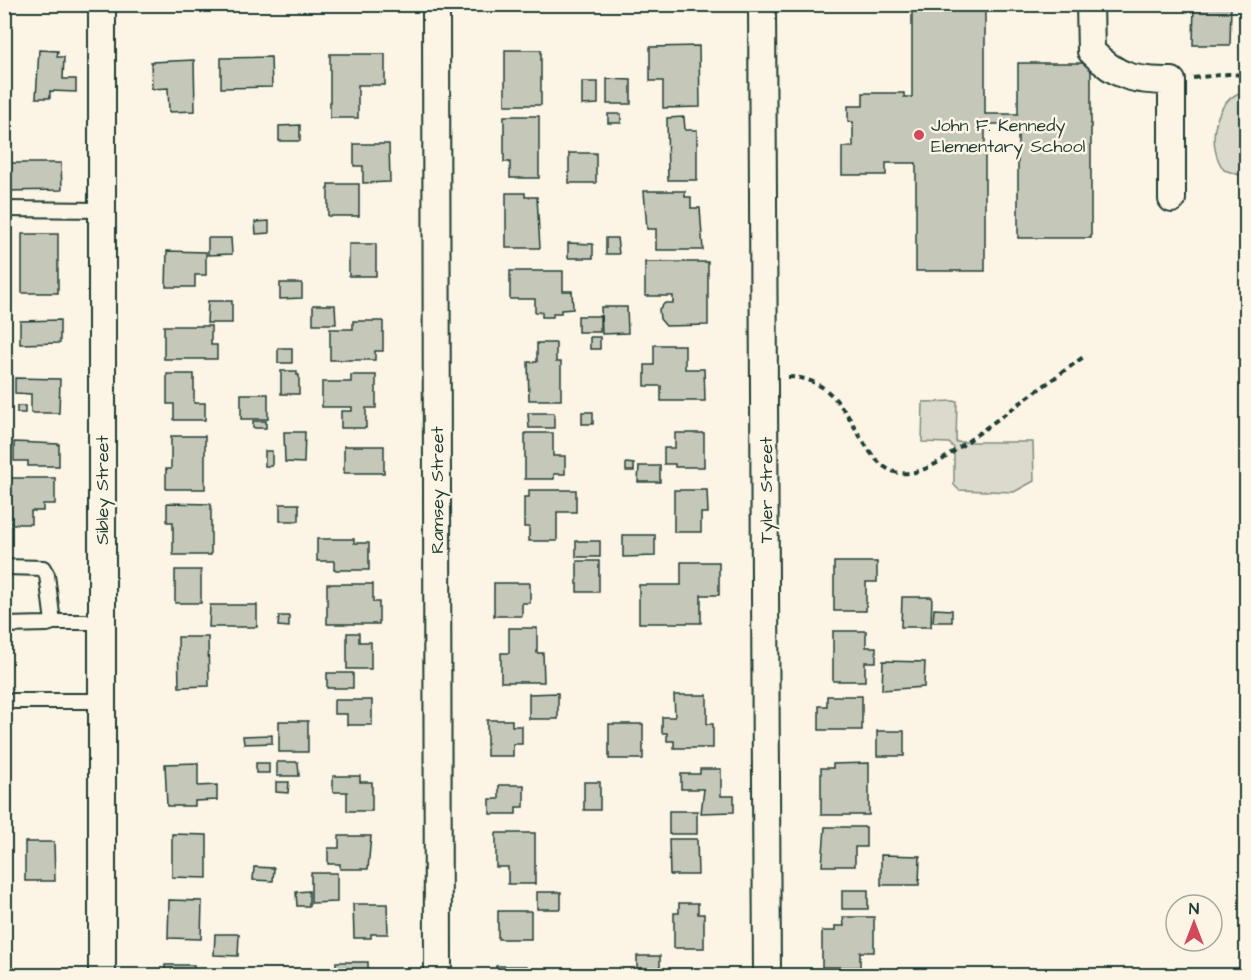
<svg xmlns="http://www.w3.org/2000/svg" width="1251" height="980" font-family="'Architects Daughter',sans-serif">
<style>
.green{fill:#dcdacc;stroke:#7e8c80;stroke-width:1.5}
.building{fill:#c5c7b9;stroke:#1f3d34;stroke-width:1.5}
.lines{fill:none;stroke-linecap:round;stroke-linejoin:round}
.service-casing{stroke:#1f3d34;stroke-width:18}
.minor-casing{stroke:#1f3d34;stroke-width:30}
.path{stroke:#1f3d34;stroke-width:4;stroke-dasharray:6 4.5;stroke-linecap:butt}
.service{stroke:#fcf5e5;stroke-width:14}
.minor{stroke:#fcf5e5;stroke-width:26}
.poi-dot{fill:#d1495b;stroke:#fcf5e5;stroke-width:2}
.labels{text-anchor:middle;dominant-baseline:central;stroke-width:5;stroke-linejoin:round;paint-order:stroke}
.poi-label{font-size:18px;fill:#1f3d34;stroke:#fcf5e5;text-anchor:start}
.street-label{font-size:18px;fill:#1f3d34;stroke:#fcf5e5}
</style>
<rect width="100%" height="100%" fill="#fcf5e5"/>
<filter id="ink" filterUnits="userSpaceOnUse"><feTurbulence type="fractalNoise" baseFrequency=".0167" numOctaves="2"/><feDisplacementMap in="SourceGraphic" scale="12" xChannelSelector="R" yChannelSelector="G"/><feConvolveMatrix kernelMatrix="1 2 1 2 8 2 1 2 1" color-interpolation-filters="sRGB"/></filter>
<g filter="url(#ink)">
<path class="green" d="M1239,93h7v84l-22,-7c-17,-22 -12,-65 15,-77z
M957,401l-1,41h77l1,39 -20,11 -55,-2 -5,-5v-37l-5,-5 -27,-1 1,-40z"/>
<path class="building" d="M912,4h73v110h33v-51h73v175h-73v-114h-33v147h-69v-108h-30v12h-44v-28h11v-25h-5v-16h15v-13h41v4h8z
M1194,4h37l-1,41h-37z
M699,46l1,61 -37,1v-27h-13v-34z
M39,50l19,1 -1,6h7l-1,22h13v13l-26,-1v7h-14z
M505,50h36v55h-36z
M330,54h55v31h-27v33h-28z
M271,57l1,30 -51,1v-30z
M194,60l1,51 -26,1 -1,-24 -16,1 -1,-27z
M607,79l24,1v24h-24z
M582,82h16v22l-16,1z
M608,114h13v9h-13z
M504,116h35v62h-29v-16h-6z
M684,117l1,13h12v50h-29l-1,-62z
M300,125v16h-21v-15z
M354,144h35l1,38 -27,1v-17h-9z
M569,153h27v30h-27z
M4,163h57l1,27 -58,1z
M328,184h31v32h-31z
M644,191h41v6h6v11h9l3,42h-47v-21h-9z
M506,193h19v4h12l3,51h-34z
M269,221v12l-13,1 -1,-12z
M22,234h36v59h-36z
M208,238h23l1,16 -24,1z
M606,238h11l2,16h-13z
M568,243l25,1v14h-25z
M349,244h27v32h-27z
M167,251l39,1v23h-11v12h-29z
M645,262h63v63l-42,1 -6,-7 -1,-10 6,-6h8v-7h-28z
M510,271h53v20h9l1,18 -12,1v3h-8v4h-11v-5h-7v-13h-25z
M280,283h22v15l-22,1z
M208,301h24v22h-25z
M313,305h22l1,19h-23z
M601,307h26l1,26 -26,1z
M578,316h22v16h-22z
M60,320v23l-40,1v-23z
M353,321h30v30h-8v9h-45v-31h23z
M164,326h47v19h6v14h-53z
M590,337h10v12h-10z
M537,343h19v19h5v38h-32l-1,-38h9z
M654,345h31v24h19l1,32h-44v-15h-16v-21h9z
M4,346h6v12h-6z
M278,348h14v15h-14z
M281,371h16v4h2v19h-18z
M167,374h27v29h11v17h-31v-16h-7z
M351,375h25v33h-10v20h-25v-17h11v-4h-30v-25h29z
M15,378l45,1 -1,34h-28v-19l-16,-1z
M241,394h27v25h-27z
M17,406h8v7h-8z
M582,412h11v12h-11z
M528,413h26v15h-25z
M253,421h13v7h-13z
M284,432h21l-1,31 -19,-1z
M525,433h28v23h12v18h-11v5h-29z
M675,433h29v34h-29v-3h-11v-16h11z
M171,436h34v53h-39v-20h5z
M14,442l45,2v22h-31v-5h-14z
M344,446h40v27h-40z
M265,451h7v15h-7z
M626,463l8,1v7h-8z
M639,466h21v16h-22z
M4,478h51v26h-12v7h-12v13h-27z
M529,490h47v22h-19v29h-28v-14h-5v-30h5z
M674,490h33l1,23h-7v19h-27z
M167,503l44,1v51h-38v-33h-6z
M280,504h19v17h-19z
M623,535h32v21l-32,1z
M317,539h37v4h15v27h-35v-9h-17z
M576,541h24v16h-24z
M577,561h22v31h-22z
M681,562h38v33h-18v28h-62v-38h42z
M834,562h43v20h-11v29h-32z
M175,570h26v33h-26z
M494,583h36v20h-8v13h-28z
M327,584h46v18h6v22h-52z
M902,597h30l-1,30h-30z
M210,605h47v22h-48z
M934,609l18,1v12h-19z
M279,616h10v11l-11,-1z
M509,628h28v25h6l1,29h-43v-29h8z
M833,631h33v16h10v15h-11v19h-32z
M347,633h12v9h12v27h-24z
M178,637h30l1,49 -30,1z
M883,661l42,1 -1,25 -42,3z
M327,673h26v15h-26z
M558,693v26h-29v-25z
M674,695h33v29h6v24h-39v-7h-7v-8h-5v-16h13z
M827,696h35v34h-43v-24h8z
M334,700h38v25h-25v-11h-13z
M487,720h25v6h10v18h-9v12h-26z
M279,721h29v31h-29z
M609,724h34v35h-34z
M877,731h27v25h-27z
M272,735v8l-28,1 -1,-8z
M277,762h21l1,14h-22z
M198,763v23l19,-1v15l-22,1v5h-28l-2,-42z
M256,763h13v10h-13z
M869,763v52h-48v-47h12v-4z
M700,769h21v27h13v16l-33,1 3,-24h-23v-15h19z
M333,776h27v6h12v29h-25v-19h-14z
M276,782h13l-1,11 -12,-1z
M584,782h16v28h-16z
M499,785h25v22h-8v7h-26v-15h9z
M669,811h28v23h-28z
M825,827h41v20h-11v19h-33z
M496,833h39v51h-27v-17h-12z
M172,834l35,1v43l-35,-1z
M339,836h32l-3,33h-28v-5h-12v-16h11z
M669,839h28l1,36h-28z
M25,842h29l1,39h-30z
M881,855l39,1 -1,29h-38z
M254,867l20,1 -1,13 -20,-1z
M311,873h26v29l-26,1z
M842,890h26v19h-26z
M309,891v15h-12l-1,-14z
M537,892h24v17h-24z
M169,900l33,1 -1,38 -33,-1z
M679,903h19v11h6v34h-30v-35h5z
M353,904h34l1,30h-17v4h-17z
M498,911h33v28h-33z
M843,917h31v35h-14v15h-38v-36h13v-5h9z
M215,934h24l-1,22 -24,-1z
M637,956h23v20h-23z
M336,962h32v14h-32z
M165,965h29v11h-31l2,-2z
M496,966h31v10h-31z
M674,969h32v7h-32z"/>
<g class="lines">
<g class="service-casing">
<path id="service" d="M4,209l98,1
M4,567l39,1 4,7 6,47h49
M4,625l43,-1 6,-2
M4,701h98"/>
</g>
<g class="minor-casing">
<path id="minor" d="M436,4l2,972
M762,4l5,972
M1090,4l1,47c26,27 45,30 81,30v118
M102,976v-972"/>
</g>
<path class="path" d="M1193,78l35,-4 18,1
M788,377c83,0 63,139 154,83l144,-105"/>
<use href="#service" class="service"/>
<use href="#minor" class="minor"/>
</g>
</g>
<circle class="poi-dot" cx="919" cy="135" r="6"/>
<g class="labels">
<g class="poi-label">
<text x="931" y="125">John F. Kennedy<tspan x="931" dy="21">Elementary School</tspan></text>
</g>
<g class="street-label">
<text transform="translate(102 490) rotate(-90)">Sibley Street</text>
<text transform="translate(437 490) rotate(-90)">Ramsey Street</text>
<text transform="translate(766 490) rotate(-90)">Tyler Street</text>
</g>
</g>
<rect width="1251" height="980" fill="none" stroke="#fcf5e5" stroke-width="24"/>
<rect x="12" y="12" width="1227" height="956" fill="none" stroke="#1f3d34" stroke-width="2" filter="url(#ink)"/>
<g transform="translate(1194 923)"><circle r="28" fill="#fcf5e5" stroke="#a4ab9e" stroke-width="1.5"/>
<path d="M0-4.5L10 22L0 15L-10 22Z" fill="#d1495b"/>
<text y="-9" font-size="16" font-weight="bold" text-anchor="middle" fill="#1f3d34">N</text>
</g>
</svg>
